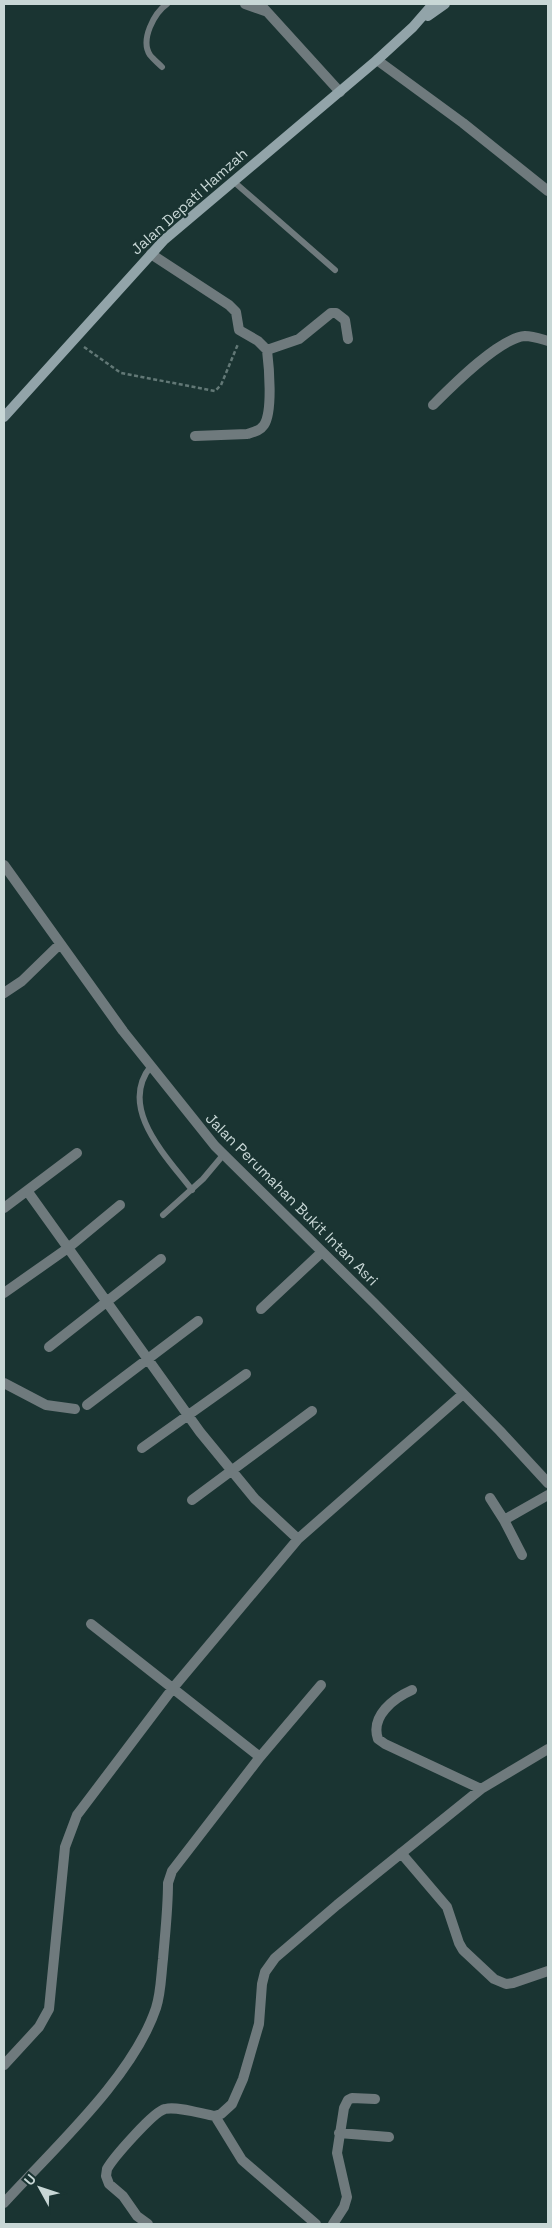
<svg xmlns="http://www.w3.org/2000/svg" width="552" height="2228" font-family="'Space Grotesk',sans-serif">
<style>
.lines{fill:none;stroke-linecap:round;stroke-linejoin:round}
.path{stroke:#627876;stroke-width:2.5;stroke-dasharray:4 2.5;stroke-linecap:butt}
.service{stroke:#6f7a7d;stroke-width:6}
.minor{stroke:#6f7a7d;stroke-width:10}
.secondary{stroke:#92a4a9;stroke-width:10}
.labels{text-anchor:middle;dominant-baseline:central;stroke-width:4.5;stroke-linejoin:round;paint-order:stroke}
.street-label{font-size:15px;fill:#c8d7d6;stroke:#1a3432}
</style>
<rect width="100%" height="100%" fill="#1a3432"/>
<g class="lines">
<path class="path" d="M84,347l37,26 94,18 6,-6 17,-41"/>
<path class="service" d="M162,67c-4,-4 -9,-8 -12,-12 -10,-15 4,-42 17,-51
M233,181l102,89
M151,1066c-34,42 16,91 41,124
M163,1215l40,-36 21,-25"/>
<path class="minor" d="M245,4l20,7
M260,4l80,88
M377,60l86,63 85,68
M151,254l78,51 7,7 3,18 19,11 9,9c2,16 6,62 -3,75 -4,6 -10,7 -17,9l-52,2
M267,350l32,-11 32,-26h5l9,7 3,19
M433,405c18,-18 66,-67 92,-69 8,0 16,3 23,5
M4,865l119,166 92,115 159,157 126,128 48,52
M4,993l18,-12 38,-37
M28,1192l172,240 55,67 43,40
M4,1208l73,-55
M4,1293l64,-45 52,-43
M261,1309l61,-57
M49,1347l112,-88
M4,1383l42,22 29,4
M87,1405l111,-84
M142,1448l104,-74
M490,1498l14,22 18,35
M192,1500l120,-89
M504,1520l44,-25
M91,1624l169,133
M412,1690c-18,8 -42,26 -34,49l7,5 96,45
M401,1853l46,54 12,36 4,7 31,29 12,5 7,-1 35,-12
M4,2065l35,-38 10,-18 16,-162 12,-32 96,-127 125,-149 165,-145
M215,2116l27,44 74,64
M339,2133l50,4
M4,2203c49,-54 129,-126 152,-195 5,-15 5,-32 7,-49 2,-25 5,-50 5,-76l4,-12 88,-114 61,-72
M148,2224l-11,-8 -14,-20 -14,-12 -3,-8 1,-7c6,-11 47,-58 58,-60 13,-3 37,5 50,7l6,-2 11,-10 11,-25 16,-55 3,-40 3,-12 10,-14 62,-53 144,-116 67,-40
M333,2224l11,-17 3,-10 -10,-44 7,-45 4,-8 4,-2 23,1"/>
<path class="secondary" d="M428,16l17,-12
M4,417l160,-177 213,-180 36,-33 20,-23"/>
</g>
<g class="labels">
<g class="street-label">
<text transform="translate(189 201) rotate(-42)">Jalan Depati Hamzah</text>
<text transform="translate(292 1199) rotate(45)">Jalan Perumahan Bukit Intan Asri</text>
</g>
</g>
<rect width="552" height="2228" fill="none" stroke="#c8d7d6" stroke-width="10"/>
<g transform="translate(40 2188) rotate(310)" stroke="#1a3432" stroke-width="4" paint-order="stroke">
<path d="M0-4L9 19L0 12L-9 19Z" fill="#c8d7d6"/>
<text y="-8" font-size="14" font-weight="bold" text-anchor="middle" fill="#c8d7d6">U</text>
</g>
</svg>
